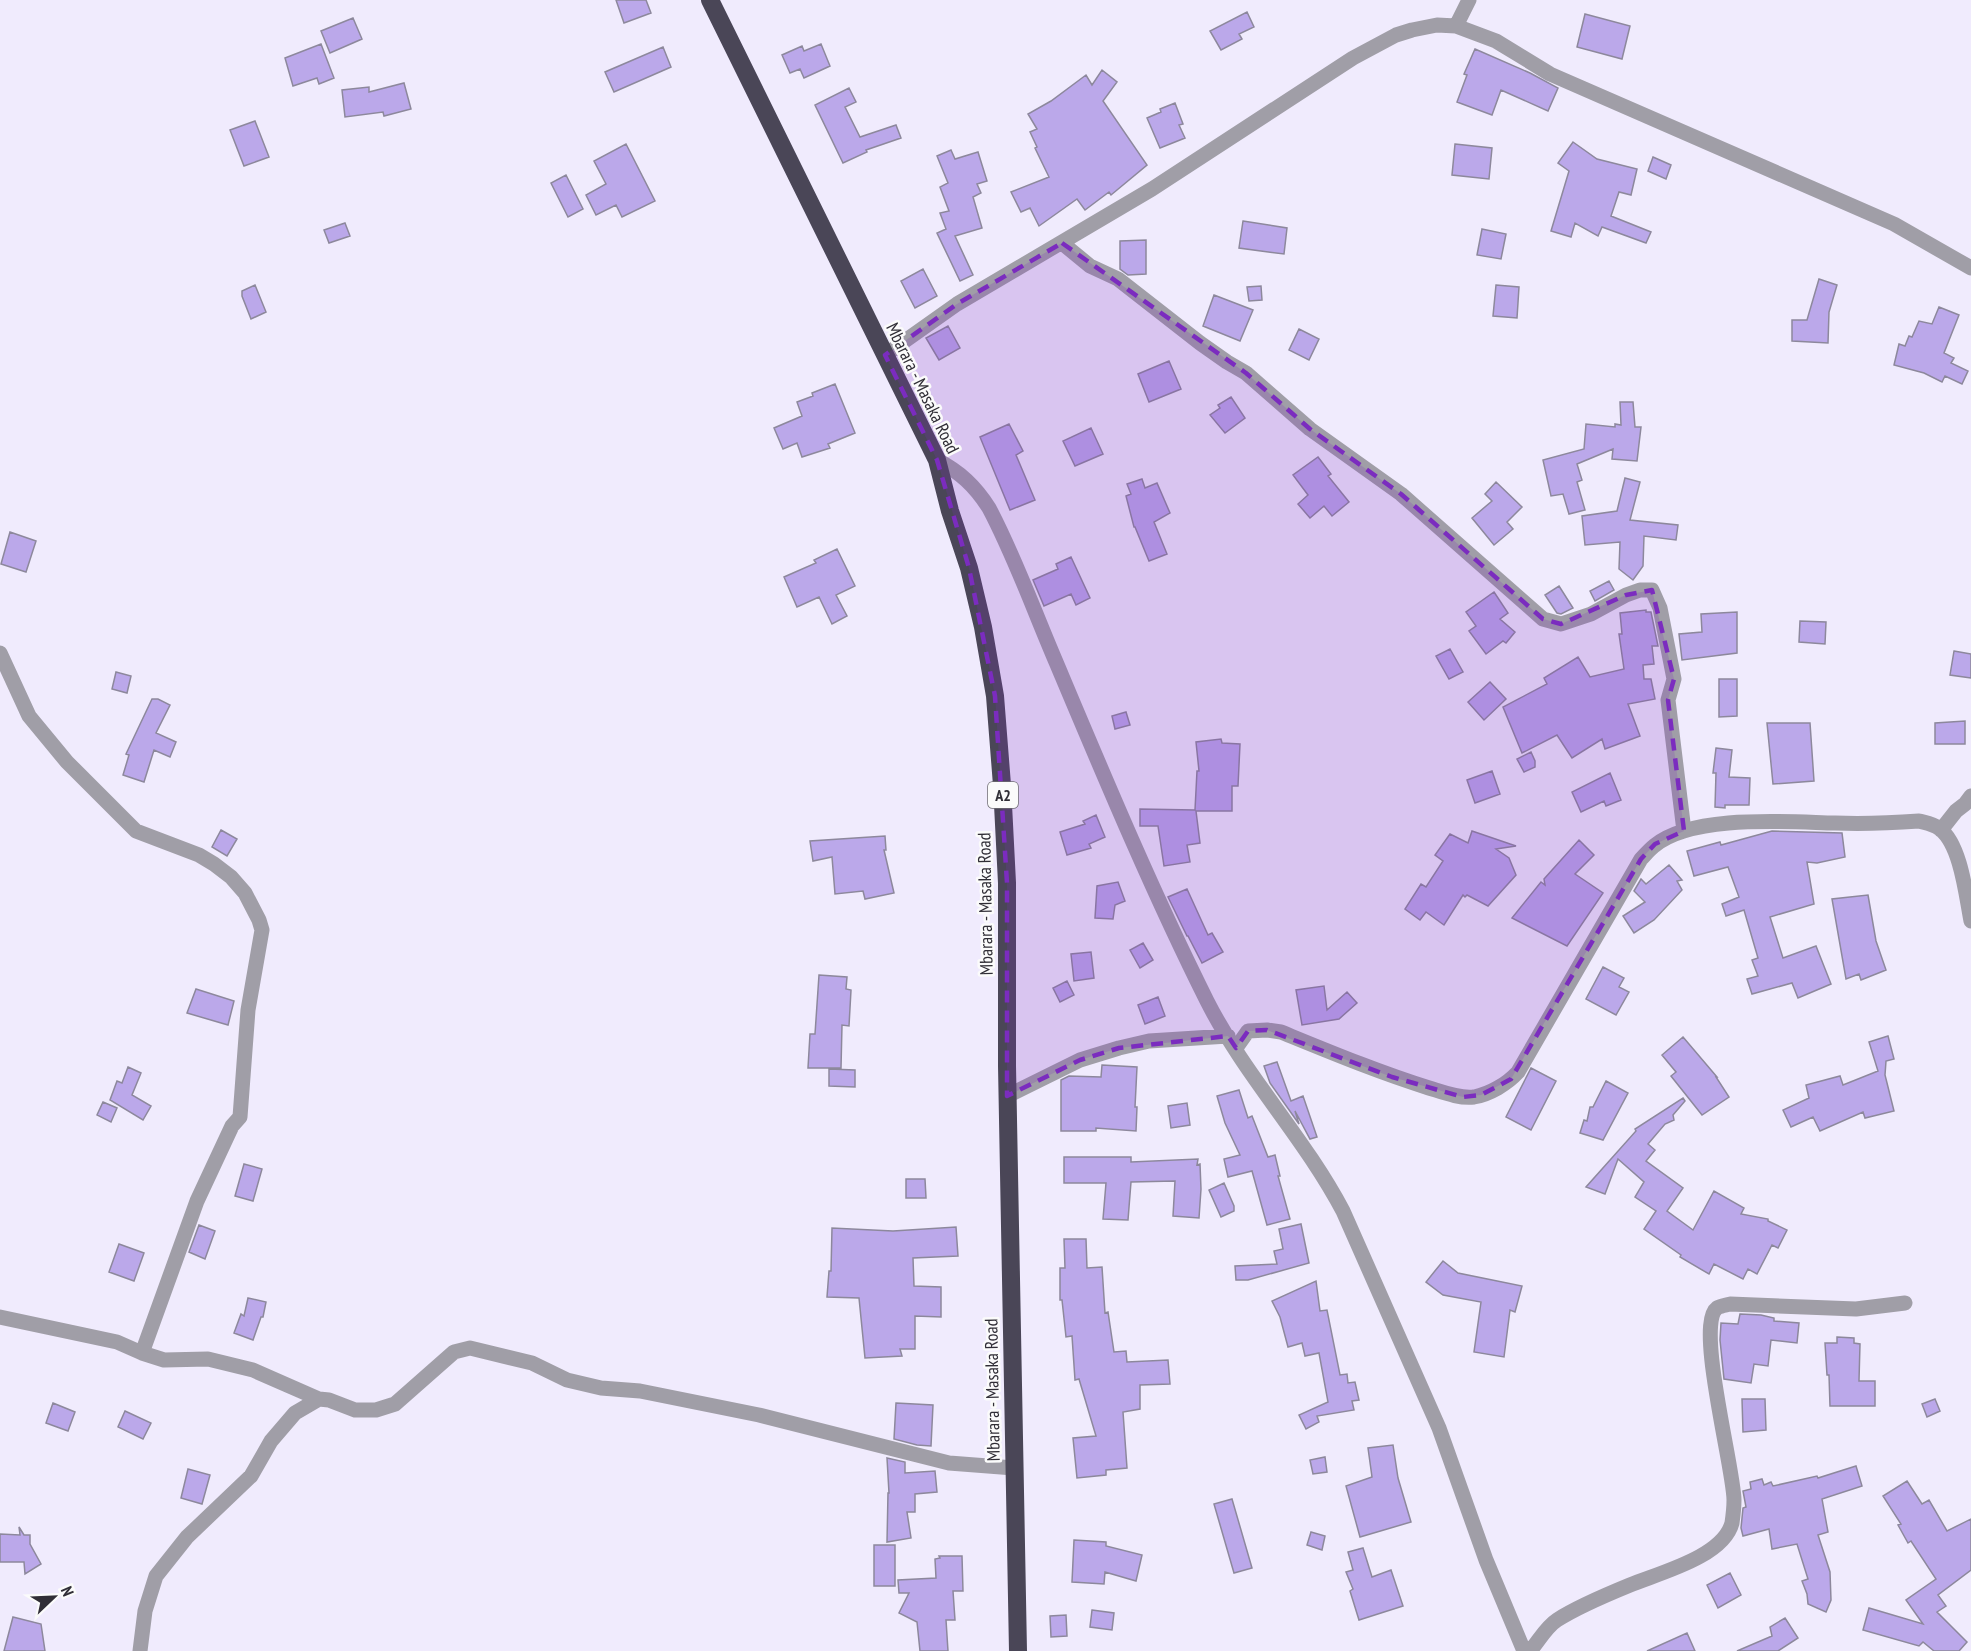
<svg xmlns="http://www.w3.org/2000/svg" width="1971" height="1651" font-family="'PT Sans Narrow',sans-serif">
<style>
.building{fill:#bba8ea;stroke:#8d889c;stroke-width:1.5}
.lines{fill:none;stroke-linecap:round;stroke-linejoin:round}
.street{stroke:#a09ea7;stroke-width:15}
.highway{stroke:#4a4657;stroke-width:18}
.marked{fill:#7b2cbf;fill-opacity:0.2;stroke:#7b2cbf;stroke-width:4.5;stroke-dasharray:12 8;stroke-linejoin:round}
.labels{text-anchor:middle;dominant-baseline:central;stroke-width:5;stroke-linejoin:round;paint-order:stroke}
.shield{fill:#fbfbfb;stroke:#6d6c71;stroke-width:1.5}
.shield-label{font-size:16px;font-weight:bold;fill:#302e36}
.street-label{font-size:18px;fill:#302e36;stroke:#fbfbfb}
</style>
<rect width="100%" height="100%" fill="#f0ebfd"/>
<path class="building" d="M616,0h30l5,13 -27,10z
M1247,12l7,15 -15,7 3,5 -21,11 -11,-19z
M1585,14l45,12 -8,33 -45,-12z
M353,18l9,21 -32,14 -9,-22z
M321,44l13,34 -15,6 -2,-6 -24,8 -8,-28z
M821,44l9,22 -26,12 -4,-9 -10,4 -8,-18 20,-9 2,5z
M663,47l8,20 -57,25 -9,-20z
M1475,49l55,24 28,15 -10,23 -47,-21 -9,25 -35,-13 10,-27 -3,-1z
M1102,70l15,12 -14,19 44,64 -36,30 -2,-3 -24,18 -8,-11 -38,27 -9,-18 -9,4 -10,-20 38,-15 -14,-29 2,-1 -7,-15 7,-3 -9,-15 23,-13 35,-26 6,10z
M404,83l7,26 -27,7 -1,-4 -38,5 -3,-27 27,-3v5z
M849,88l7,14 -11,5 15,30 36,-12 5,13 -35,12 1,2 -24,11 -28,-58z
M1175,103l8,21 -4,1 6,13 -25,10 -13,-30 14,-6 -1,-3z
M255,121l14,36 -25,9 -14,-36z
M1573,142l24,17 40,10 -6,26 -12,-3 -8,24 40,16 -5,11 -44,-16 -4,9 -23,-13 -4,14 -20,-6 18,-60 -11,-8z
M626,144l29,57 -33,16 -6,-12 -20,10 -10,-20 20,-11 -12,-23z
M1455,144l37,4 -3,31 -37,-4z
M951,150l4,9 23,-7 9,29 -10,3 4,9 -8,4 9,31 -27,8 18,39 -13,6 -23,-48 9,-4 -6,-16 9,-2 -9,-24 8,-4 -11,-27z
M1653,157l18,8 -5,14 -18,-8z
M566,175l17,34 -15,8 -17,-34z
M1243,221l44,7 -3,26 -45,-6z
M345,223l5,13 -21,7 -5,-13z
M1482,229l24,5 -5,25 -24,-4z
M1146,240v34l-18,1 -8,-6v-28z
M923,269l14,27 -22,12 -14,-27z
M1819,279l18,6 -8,27 -1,31 -36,-2v-21h15z
M255,285l11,27 -15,7 -9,-23v-5z
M1496,285l23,2 -2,31 -24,-2z
M1261,286l1,14 -13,1 -2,-14z
M1214,295l39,15 -13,31 -37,-15z
M1939,307l20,8 -15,38 10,5 -3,5 17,8 -6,13 -17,-8 -3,6 -18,-9 -30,-8 5,-21 6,2 4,-10 3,1 7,-16 13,3z
M948,326l12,22 -21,12 -13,-22z
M1299,329l20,10 -10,21 -20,-10z
M1169,361l12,28 -32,13 -11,-28z
M835,384l20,49 -27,11 2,4 -28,9 -5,-14 -14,6 -9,-21 28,-12 -5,-14 16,-6 -1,-3z
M1231,397l14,21 -20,15 -15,-18 10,-7 -2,-3z
M1620,402h13l2,25h6l-4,34 -25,-2 1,-10 -36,15 5,16 -5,2 8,28 -16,4 -6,-20 -12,2 -8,-36 41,-11 2,-25 29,3v-3l6,1z
M1009,424l14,27 -7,4 19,45 -25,10 -30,-73z
M1091,428l12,26 -28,12 -12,-25z
M1318,457l13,17 -3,2 21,26 -17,14 -8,-10 -14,12 -12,-14 10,-9 -15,-20z
M1625,478l15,4 -10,38 48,5 -2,15 -32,-4 -1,30 -10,14 -14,-11 1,-27 -35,3 -3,-29 35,-5z
M1142,479l3,9 12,-5 13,30 -16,9 13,32 -18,7 -14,-34h-1l-8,-31 5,-2 -4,-10z
M1496,482l26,25 -15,15 6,7 -19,16 -22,-27 20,-17 -7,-7z
M10,532l26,9 -10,31 -25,-8z
M837,549l18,37 -19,9 11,21 -15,8 -13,-27 -22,10 -13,-30 32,-14 -2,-3z
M1071,557l19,41 -14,7 -5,-11 -27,12 -11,-26 25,-11 -2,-5z
M1609,581l5,9 -19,11 -5,-10z
M1559,586l14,22 -12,6 -4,-1 -12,-18z
M1494,592l14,21 -8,6 15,13 -9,11 -3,-2 -17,13 -17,-23 7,-5 -10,-14z
M1646,610v2h5l7,34h-6l2,18 -11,1 1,14h7l4,20 -27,5 12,32 -35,13 -3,-10 -30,19 -15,-23 -35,18 -19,-46 44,-23 -3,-6 34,-21 12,20 34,-8 -5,-35h3l-2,-21z
M1737,612v41l-55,7 -3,-26 23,-2 -1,-18z
M1800,621l26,1 -1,22 -26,-2z
M1450,649l13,23 -14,7 -13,-23z
M1954,651l17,3v24l-21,-3z
M116,672l15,4 -4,17 -15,-4z
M1719,679h18v37l-18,1z
M1490,682l16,17 -22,21 -16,-18z
M152,699h6l12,6 -14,28 20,9 -6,15 -16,-7 -10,32 -21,-7 6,-20 -3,-1z
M1126,712l4,13 -15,4 -3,-13z
M1965,721v23h-30v-21z
M1767,723h43l4,58 -41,3z
M1221,739l1,4 18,1 -2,42h-6v25h-36l4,32 -13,2 3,17 -26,4 -6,-40h-18v-17l55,1 2,-39h2l-3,-29z
M1716,748l16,2 -3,27 21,1 -1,27h-24v3l-10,-1 1,-34h-3z
M1531,752l4,9v6l-11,5 -7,-13z
M1492,771l8,23 -25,9 -8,-23z
M1610,773l11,27 -15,6 -2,-5 -23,11 -9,-20z
M1096,815l9,22 -16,7 2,4 -24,7 -7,-23 25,-8 -2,-3z
M221,830l16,9 -10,17 -15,-9z
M1472,831l44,15 -20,3 13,9 7,17 -28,31 -21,-11 -2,2 -2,-2 -19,30 -18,-13 -6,8 -15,-11 16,-25 5,3 17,-26 -8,-6 15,-21 18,9z
M1772,831l70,2 3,24 -28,6 -10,-1 7,42 -44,13 13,41 33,-12 15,38 -33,14 -6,-15 -40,11 -5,-15 11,-3 -6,-16 6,-2 -14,-48 -18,6 -4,-12 17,-7 -11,-30 -34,9 -7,-25 33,-9 1,3z
M885,836l1,14h-2l10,43 -29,6 -2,-8 -28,3 -3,-37 -19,4 -3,-20z
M1579,840l15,15 -19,19 28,19 -36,53 -55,-28 29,-36 4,3 -1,-6z
M1669,865l13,15 -5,1 5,9 -28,30 -20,13 -11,-17 22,-14 -11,-11 7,-12 5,5z
M1118,882l7,19 -10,4 -2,14 -18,-1 2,-32z
M1187,889l21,46 4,-2 11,19 -21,11 -14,-27h-1l-19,-39z
M1868,895l8,46 10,29 -25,10 -2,-6 -13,5 -14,-80z
M1143,943l10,17 -13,8 -10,-18z
M1091,952l3,26 -20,3 -3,-27z
M1603,967l21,11 -5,9 10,5 -13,23 -30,-16z
M819,975l28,2 -1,12 5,1 -2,36 -7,-1 -1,43h-33l2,-34h5z
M1067,981l7,14 -14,7 -7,-14z
M1324,986l3,24 20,-18 10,11 -18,16 -37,6 -6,-35z
M196,989l38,12 -6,24 -41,-12z
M1158,997l7,19 -20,8 -7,-19z
M1888,1036l6,23 -8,2 -1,14 9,36 -29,7 -2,-6 -43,19 -7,-14 -22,10 -8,-17 26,-12 -3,-13 34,-9 3,9 35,-14 -9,-29z
M1683,1037l34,40h-1l13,20 -27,18 -31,-39 5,-4 -14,-17z
M1277,1062l14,39 12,-5 14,41 -7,2 -15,-28 4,13 -29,-41 -6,-17z
M1102,1065l35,2 -2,40h2l-1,24 -40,-3v3h-35v-51l8,-4 32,1z
M128,1067l13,6 -9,22 19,11 -8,14 -33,-20 7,-19 5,2z
M1531,1068l25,13 -25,49 -25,-13z
M829,1069l26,1v17l-26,-1z
M1606,1081l22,12 -25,47 -23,-7 4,-13 3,1 3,-14h3z
M1239,1090l9,28 4,-2 16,41 7,-2 5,21h-2l12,43 -23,6 -15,-54 -24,6 -4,-18 16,-4 -15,-32 -8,-27z
M1683,1098l2,3 -12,14 1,5 -9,4 -17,20 7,6 -9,11 37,27 -16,23 26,19 21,-39 30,17 -3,6 27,5v2l19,9 -9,18 -6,-3 -15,29 -9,-5 -5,10 -29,-15 -5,10 -29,-17 1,-2 -37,-26 12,-18 -21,-14 9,-15 -26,-23 -13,35 -19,-7 50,-56 -1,-2z
M103,1102l14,6 -6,14 -14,-7z
M1187,1103l3,22 -19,3 -3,-22z
M1064,1157h67v5l67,-3 -1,6 3,-1 1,25 -2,29 -26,-2 2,-35 -44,1 -3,38 -25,-1 3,-36h-42z
M244,1164l18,5 -9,32 -18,-5z
M906,1179h19l1,19h-20z
M1224,1183l10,23v5l-13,6 -12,-27z
M1301,1224l8,39 -61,17h-12l-1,-14 42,-2 -3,-13 9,-2 -4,-20z
M199,1225l16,6 -10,28 -16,-7z
M956,1227l2,29 -45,2 1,28 27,1v30l-26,-1v33h-15l2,7 -37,2 -6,-60 -32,-1 2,-26h2l1,-43 61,3z
M1064,1239h22l1,29 15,-1 3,46 3,-1 6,40 12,-1 1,11 41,-2 2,24 -30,1v24l-17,3 4,56 -21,2v5l-29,3 -4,-40 23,-2 -17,-57 -4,1 -3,-44 -6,1 -4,-37h-2v-32h5z
M119,1244l25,9 -10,28 -25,-9z
M1443,1261l15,12 64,13 -7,26 -5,-2 -6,47 -30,-5 7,-50 -38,-7 -17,-13z
M1316,1281l4,30 7,-1 13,65 7,-1 1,9 7,-1 4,18 -7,1 2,9 -37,6 2,6 -13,7 -7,-14 29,-13 -9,-49 -14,3 -3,-13 -14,4 -8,-30 -8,-16z
M248,1298l18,4 -3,15h-2l-8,23 -19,-7 7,-19 3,2z
M1740,1314l21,1 13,3v3l25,2 -2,20 -26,-3 -3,26 -14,-2 -3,19 -27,-4 -4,-39 1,-17 17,1z
M1837,1337l17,1v5l6,1 -1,37h16v25h-45l-1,-31h-2l-2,-32h12z
M1742,1399h23l1,31 -23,2z
M1935,1399l5,12 -13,6 -5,-13z
M53,1403l22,9 -7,19 -22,-8z
M896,1403l37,2 -2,41 -14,-1 -23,-6z
M125,1411l26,12 -8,16 -25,-12z
M1393,1445l5,33 13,44 -51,15 -14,-51 26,-9 -4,-29z
M1325,1457l2,15 -14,2 -3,-14z
M887,1458l18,4v11l30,-2 2,21 -22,2v18h-8l4,26 -24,4 1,-49h1z
M1856,1466l6,20 -40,13 6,33 -10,3 12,37 1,28 -5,12 -18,-8 -1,-10 -5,-13 6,-2 -11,-35 -25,5 -3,-20 -26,7 -2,-8 2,-20 3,-1 -3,-16 8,-2 -1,-7 12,-3 2,6 7,-3 2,4 44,-10 1,2z
M188,1469l22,6 -8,29 -21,-6z
M1907,1481l15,23 7,-4 18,31 24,-12v51l-33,25 8,11 -9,6 30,30 -8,9h-25l-11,-9 -4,4 -56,-16 6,-22 54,16 -17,-24 30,-21 -25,-38 -3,2 -10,-18 3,-1 -18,-28z
M1232,1499l20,69 -18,5 -20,-69z
M19,1527l5,8h6v9l11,20 -16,10 -1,-12h-24v-28l20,1z
M1311,1532l14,4 -3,14 -15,-5z
M1074,1540l32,2v4l36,9 -6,26 -31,-9 -1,12 -32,-2z
M874,1545h21v41h-21z
M1363,1548l9,29 19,-7 12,36 -44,14 -9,-29 3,-2 -7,-17 7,-2 -5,-18z
M939,1556h23l1,35h-10l2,29h-9l2,31h-28l-3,-29 -18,-9 10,-20h-10l-1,-13 38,-2 -1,-19 5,-1z
M1730,1573l11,22 -23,13 -11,-23z
M1092,1610l22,3 -2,17 -22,-3z
M1066,1615l1,21 -16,1 -1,-21z
M13,1617l28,7 4,27h-41z
M1785,1618l13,20 -20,13h-41l35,-15 -2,-9z
M1687,1633l8,18h-48z"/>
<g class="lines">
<path class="street" d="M1456,26l13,-26
M1062,243l28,23 28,13 82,64 27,19 19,11 64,56 91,65 142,125 18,5 30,-10 35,-19 14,-5h12l8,18 14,71 -6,21 16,131
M885,355l72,-51 195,-115 201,-131 43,-23 16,-5 25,-5 19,1 40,15 54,33 344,150 77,44
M937,460c23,12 38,26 52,48 26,49 45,103 67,154 48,114 96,229 151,339 38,75 97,136 136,210l96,217 47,132 38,91
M0,653l29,63 38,46 69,69 63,24 15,9 17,13 14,16 14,27 3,10 -14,80 -8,107 -8,9 -35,75 -55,152
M1941,830l15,-19 9,-7 6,-8
M1236,1048l12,-17 19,-1 14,2c49,20 97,40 148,56 13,4 31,11 45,9 16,-3 33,-13 44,-25l123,-213c4,-4 8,-9 13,-13 38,-32 134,-24 181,-23 28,1 56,0 84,-2 8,2 15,3 21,8 21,16 26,67 31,92
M1007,1096l73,-36 39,-12 30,-7 79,-5
M0,1317l117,25 25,11 22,7 44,-1 45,11 66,29
M140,1651l5,-40 11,-35 31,-39 64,-61 20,-35 24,-28 24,-14 10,1 26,10h21l19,-6 59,-52 16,-4 62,15 35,17 34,8 39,3 119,24 190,48 65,5
M1530,1651c8,-9 16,-24 27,-31 20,-13 51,-26 73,-35 29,-12 93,-28 102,-62 1,-7 2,-16 2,-23 0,-31 -39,-176 -17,-192 3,-2 10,-3 13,-4l126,5 49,-6"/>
<path class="highway" d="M710,0l227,460 13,51 19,57 14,59 12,69 7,89 5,98v183l11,585"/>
</g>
<path class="marked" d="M1062,243l184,130 64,56 91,65 142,125 18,5 65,-29 26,-5 22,89 -6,21 16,131 -29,13 -14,15 -130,220 -30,16 -18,2 -71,-20 -125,-47 -19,1 -12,17 -8,-12 -109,12 -39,12 -73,36v-213l-12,-187 -26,-128 -32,-108 -52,-105 72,-51z"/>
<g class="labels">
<rect class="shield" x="988" y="782" width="30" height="26" rx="4.5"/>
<g class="shield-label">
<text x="1003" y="795">A2</text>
</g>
<g class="street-label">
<text transform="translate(923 388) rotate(64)">Mbarara - Masaka Road</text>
<text transform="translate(985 904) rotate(-91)">Mbarara - Masaka Road</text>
<text transform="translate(992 1390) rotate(-91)">Mbarara - Masaka Road</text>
</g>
</g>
<g transform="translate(54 1597) rotate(67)" stroke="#fbfbfb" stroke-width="4.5" paint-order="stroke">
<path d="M0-4.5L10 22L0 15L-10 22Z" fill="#302e36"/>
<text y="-9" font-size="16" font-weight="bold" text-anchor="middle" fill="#302e36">N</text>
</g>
</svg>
